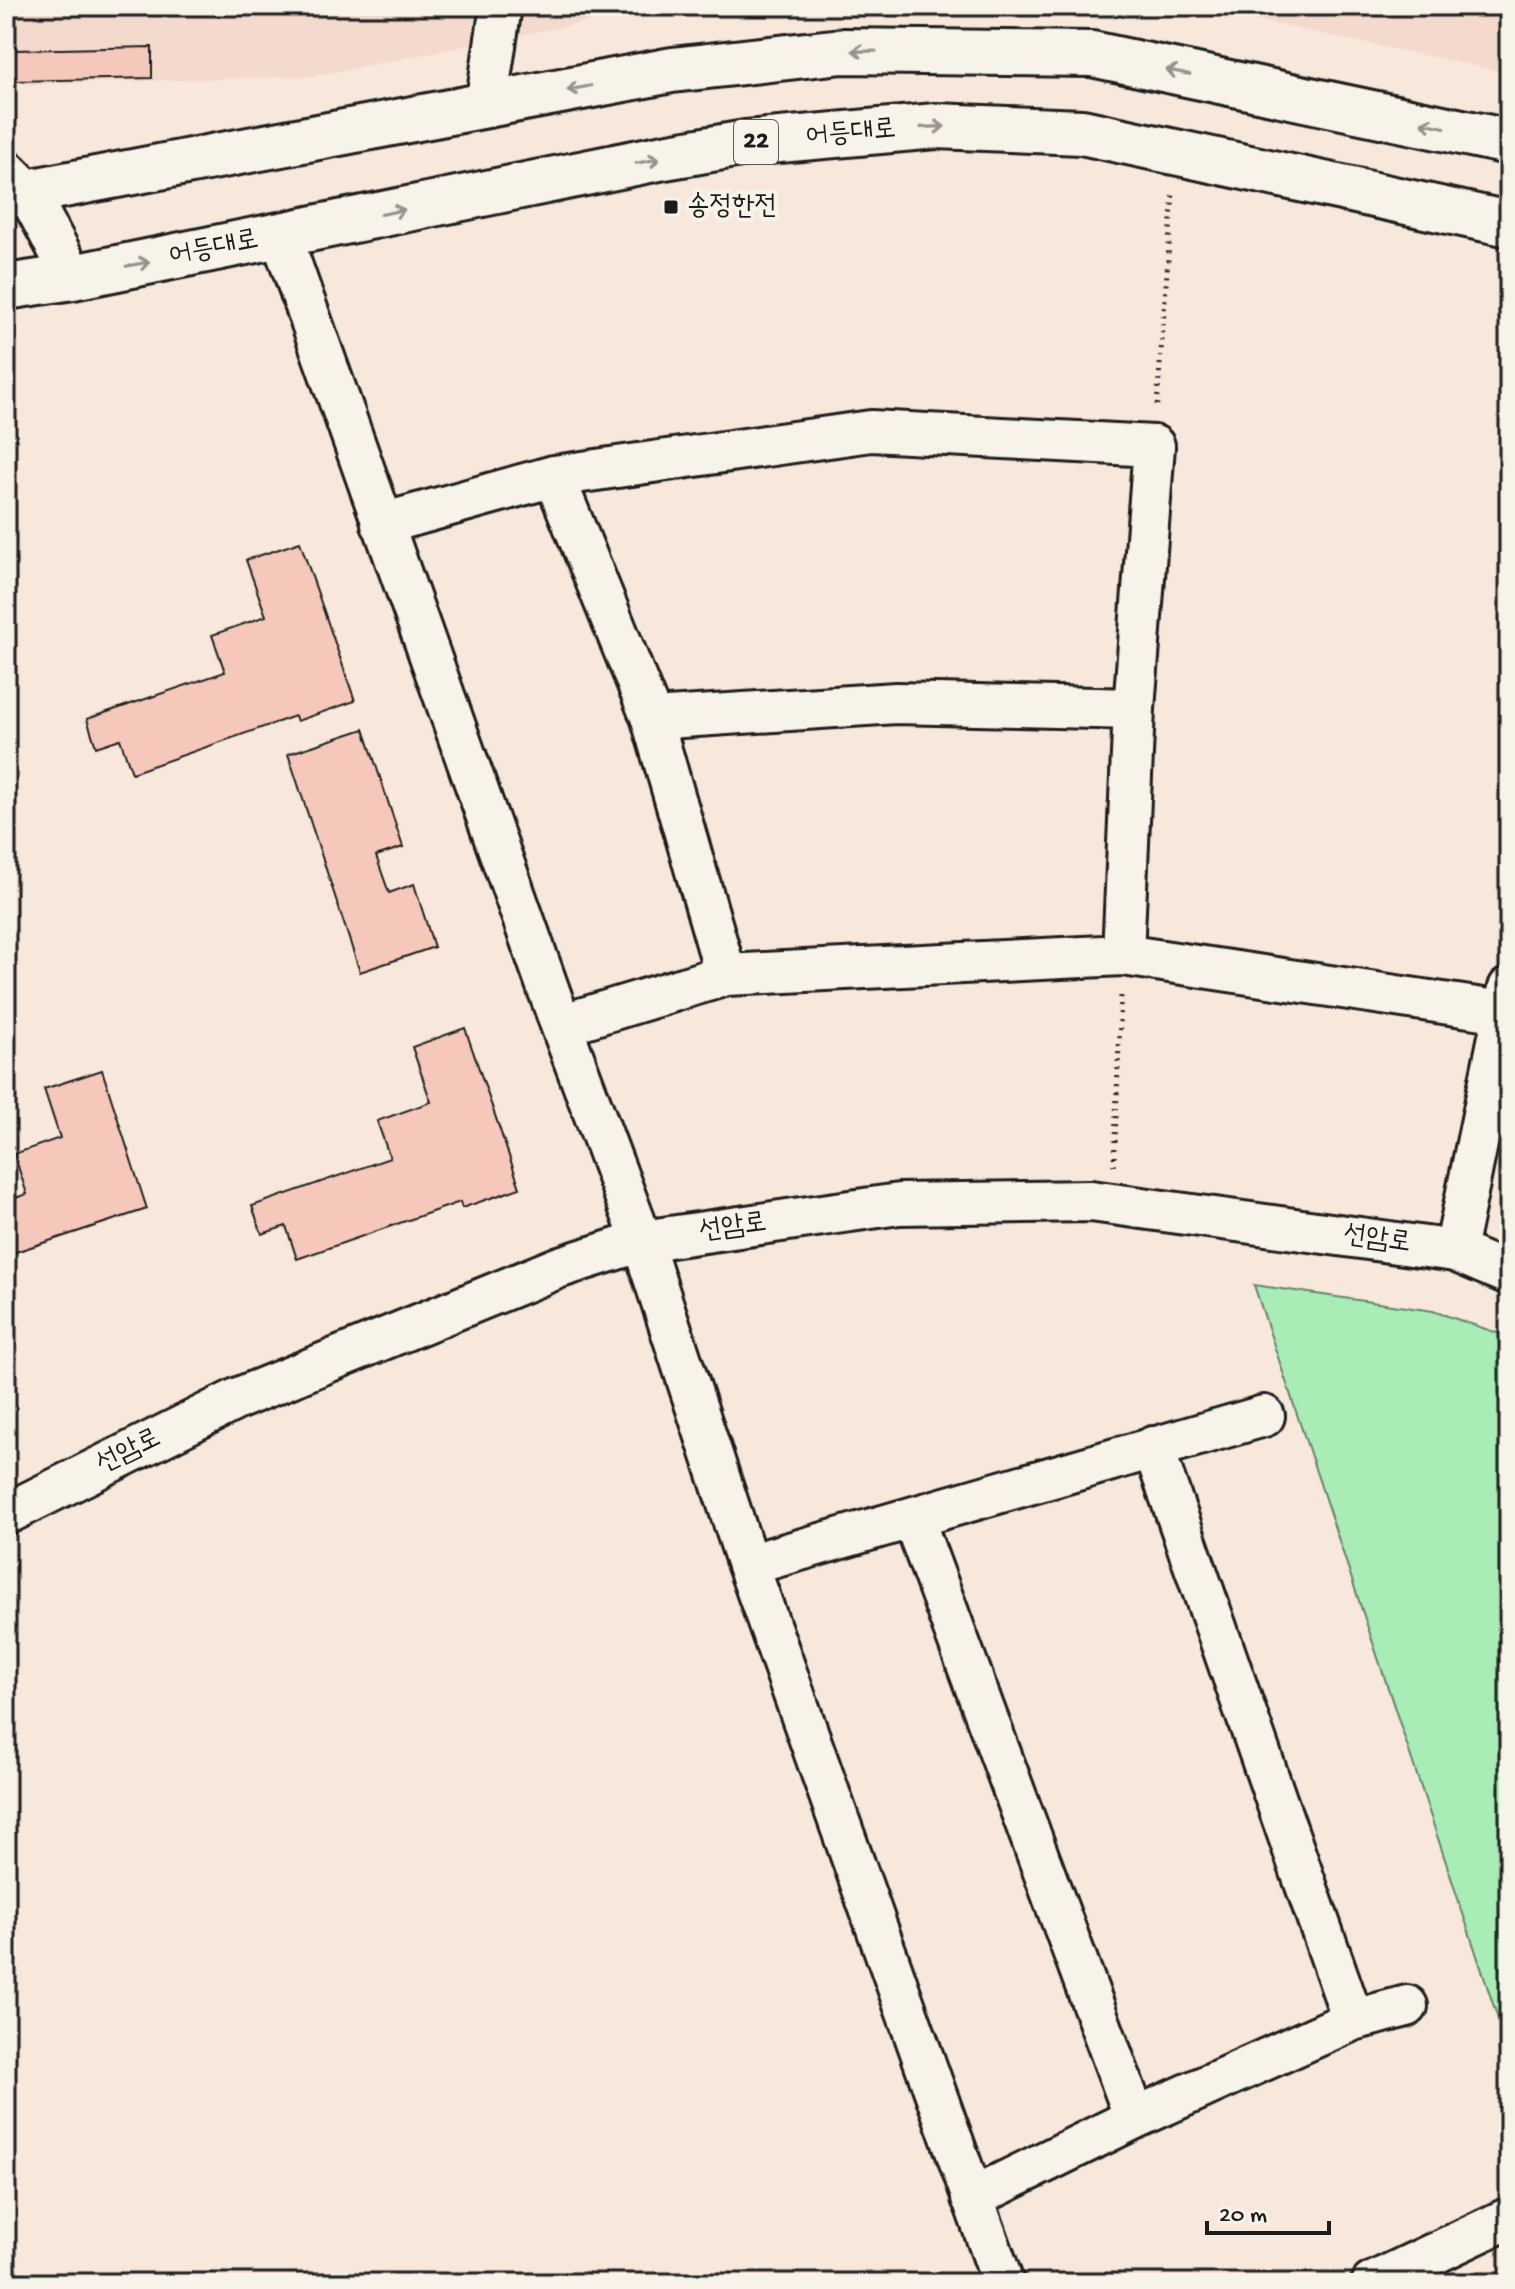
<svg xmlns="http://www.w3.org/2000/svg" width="1515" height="2289" font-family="'Gochi Hand','Poor Story',sans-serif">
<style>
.built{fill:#f3dacd}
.green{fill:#a9ecb6;stroke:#628469;stroke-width:2}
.building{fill:#f5c8bb;stroke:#1c1c1c;stroke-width:2}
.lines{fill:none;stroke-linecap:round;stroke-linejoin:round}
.minor-casing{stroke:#1c1c1c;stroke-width:46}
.major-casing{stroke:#1c1c1c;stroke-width:50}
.path{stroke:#1c1c1c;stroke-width:5;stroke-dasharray:2 6;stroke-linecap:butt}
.minor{stroke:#f7f3e8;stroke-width:40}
.major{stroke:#f7f3e8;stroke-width:44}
.oneway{stroke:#94928c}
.poi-dot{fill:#1c1c1c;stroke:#f7f3e8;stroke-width:3}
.labels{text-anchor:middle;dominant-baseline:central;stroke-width:8;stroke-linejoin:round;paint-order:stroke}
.shield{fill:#f7f3e8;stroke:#5e5c59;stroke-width:2}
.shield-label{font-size:26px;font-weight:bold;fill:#1c1c1c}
.street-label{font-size:28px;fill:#1c1c1c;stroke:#f7f3e8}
.poi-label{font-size:28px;fill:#1c1c1c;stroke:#f7f3e8;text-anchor:start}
</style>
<rect width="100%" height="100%" fill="#f8e7db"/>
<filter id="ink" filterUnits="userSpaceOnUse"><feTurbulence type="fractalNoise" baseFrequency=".0125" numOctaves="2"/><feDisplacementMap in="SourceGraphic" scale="16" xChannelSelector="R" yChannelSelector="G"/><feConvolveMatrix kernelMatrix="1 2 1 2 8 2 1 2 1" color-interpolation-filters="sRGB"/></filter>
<g filter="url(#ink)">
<path class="built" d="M6,6h660l-352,70 -280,8 -28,-1z
M1157,6h352v67l-283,-59z"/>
<path class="green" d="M1254,1285l179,26 76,26v715z"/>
<path class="building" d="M152,47v31l-138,3v-31z
M300,542l55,159 -58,20 -2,-5 -163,57 -12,-34 -24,8 -9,-28 138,-47 -13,-37 54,-19 -20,-56z
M364,729l39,118 -27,9 13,37 25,-9 20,63 -74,25 -72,-218z
M465,1028l55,160 -58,20 -2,-6 -163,57 -11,-33 -24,8 -10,-28 138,-48 -13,-37 54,-19 -19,-55z
M102,1070l45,139 -141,46v-54l21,-7 -13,-40 46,-16 -16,-49z"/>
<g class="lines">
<g class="minor-casing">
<path id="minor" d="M486,105l15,-99
M6,170l21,21 46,86
M281,236l280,789 81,216 106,324 255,718
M554,476l98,243 74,256
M382,524l172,-48 317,-45 283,15 -20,263 -11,246
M652,719l244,-16 238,6
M561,1025l165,-50 397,-20 380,57
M1455,1251l54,-263
M1153,1447l200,573
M6,1514l233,-116 321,-131 82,-26 257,-37 192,-3 364,50 54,23
M913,1518l222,600
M748,1565l516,-149
M972,2198l163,-80 218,-98 54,-14
M1372,2283l137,-65"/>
</g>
<g class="major-casing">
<path id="major" d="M6,196l666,-126 170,-19 250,3 417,88
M6,287l67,-10 591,-120 82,-14 190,-17 146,6 427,92"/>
</g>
<path class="path" d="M1157,405l16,-213
M1114,1166l7,-170"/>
<use href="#minor" class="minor"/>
<use href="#major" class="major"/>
</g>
<defs><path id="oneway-shaft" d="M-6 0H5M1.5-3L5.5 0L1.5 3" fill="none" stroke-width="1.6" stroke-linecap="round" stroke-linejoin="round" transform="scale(2)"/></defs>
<g class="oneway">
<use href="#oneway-shaft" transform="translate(864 51) rotate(-179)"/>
<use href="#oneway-shaft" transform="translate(1178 72) rotate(-168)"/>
<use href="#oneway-shaft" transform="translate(579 88) rotate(169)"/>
<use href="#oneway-shaft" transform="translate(1433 125) rotate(-168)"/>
<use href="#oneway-shaft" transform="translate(933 127) rotate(-2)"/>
<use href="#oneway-shaft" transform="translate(648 161) rotate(-11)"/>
<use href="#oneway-shaft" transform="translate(393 212) rotate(-12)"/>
<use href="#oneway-shaft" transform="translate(138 264) rotate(-11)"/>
</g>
</g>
<rect class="poi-dot" x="663" y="199" width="16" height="16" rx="4"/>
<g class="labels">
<rect class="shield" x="734" y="120" width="44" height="44" rx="6"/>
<g class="shield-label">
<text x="756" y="142">22</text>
</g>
<g class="street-label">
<text transform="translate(851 134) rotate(-5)">어등대로</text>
<text transform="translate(214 249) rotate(-11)">어등대로</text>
<text transform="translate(733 1228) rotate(-8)">선암로</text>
<text transform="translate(1377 1240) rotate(8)">선암로</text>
<text transform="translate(129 1452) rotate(-26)">선암로</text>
</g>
<g class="poi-label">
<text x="687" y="207">송정한전</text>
</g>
</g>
<rect width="1515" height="2289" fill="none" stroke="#f7f3e8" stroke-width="32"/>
<rect x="16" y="16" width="1483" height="2257" fill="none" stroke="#1c1c1c" stroke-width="3" filter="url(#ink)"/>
<path d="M1207 2221v12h122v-12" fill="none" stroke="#1c1c1c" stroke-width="4"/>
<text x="1219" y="2221" font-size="24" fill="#1c1c1c" stroke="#f7f3e8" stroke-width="6" paint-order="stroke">20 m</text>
</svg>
